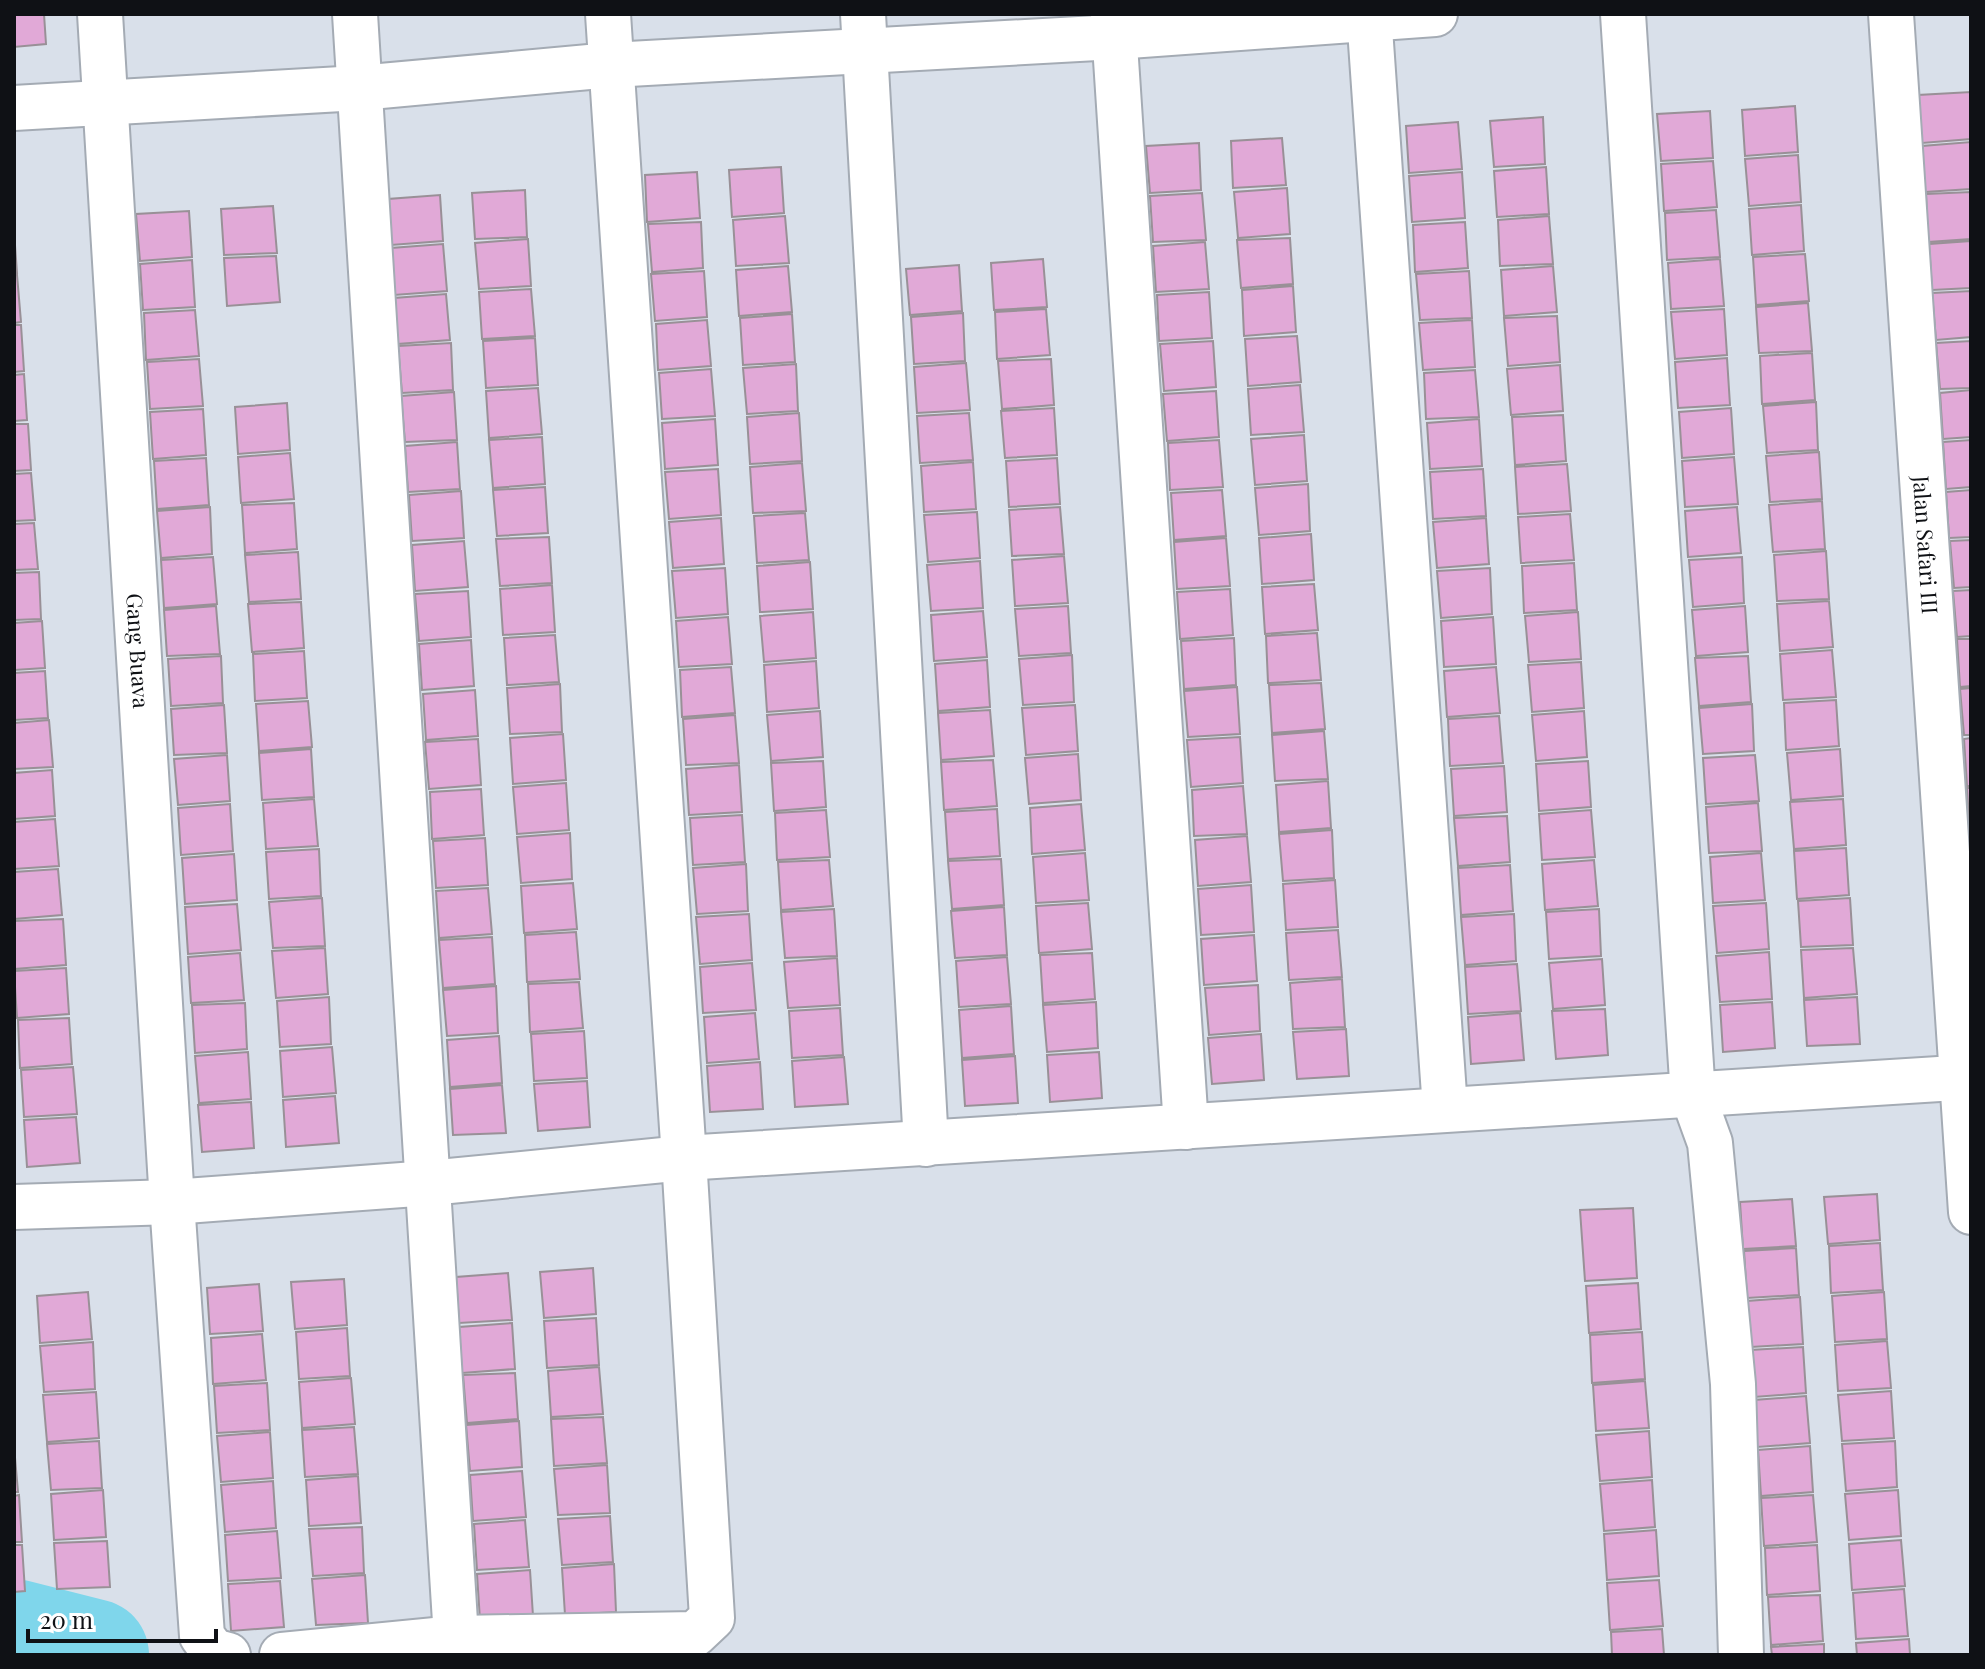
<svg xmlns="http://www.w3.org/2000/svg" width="1985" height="1669" font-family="'Playfair Display',serif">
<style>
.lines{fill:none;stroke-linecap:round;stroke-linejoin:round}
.river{stroke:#7fd6eb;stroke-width:112}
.building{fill:#e1a9d7;stroke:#999097;stroke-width:2}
.street-casing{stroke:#a4abb4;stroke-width:48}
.street{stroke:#fff;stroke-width:44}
.labels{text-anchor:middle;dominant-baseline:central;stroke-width:6;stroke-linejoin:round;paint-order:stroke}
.street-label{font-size:22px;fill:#0f1115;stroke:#fff}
</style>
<rect width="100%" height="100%" fill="#d9e0ea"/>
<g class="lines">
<path class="river" d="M14,1635l79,20"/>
</g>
<path class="building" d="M14,14h30l2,30 -32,3z
M1971,92v47l-49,4 -4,-48z
M1795,106l3,46 -53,4 -3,-46z
M1710,111l3,47 -52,3 -4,-47z
M1543,117l2,47 -51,3 -4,-46z
M1458,122l4,47 -53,4 -3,-47z
M1282,138l4,47 -53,3 -2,-47z
M1971,142v47l-46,3 -3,-46z
M1199,143l2,47 -51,3 -4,-47z
M1798,155l3,47 -52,4 -4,-47z
M1713,161l4,46 -53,4 -3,-47z
M781,167l3,46 -52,4 -3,-47z
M1546,167l3,47 -52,3 -3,-46z
M697,172l3,46 -53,4 -2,-47z
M1462,172l3,46 -53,4 -3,-46z
M1287,188l3,46 -52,4 -4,-46z
M525,190l2,47 -52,2 -3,-46z
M1971,192v47l-43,3 -2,-48z
M1202,193l4,47 -53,2 -3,-46z
M440,195l3,46 -52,4 -3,-46z
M1801,205l3,46 -52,4 -3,-46z
M273,206l4,47 -53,2 -3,-46z
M1716,210l4,47 -53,3 -2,-47z
M189,211l3,46 -52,4 -4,-47z
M785,216l4,47 -53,3 -3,-46z
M1549,216l4,48 -53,2 -2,-46z
M701,222l2,46 -51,4 -4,-48z
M1465,222l3,46 -53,4 -2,-47z
M14,231l3,42h-3z
M1290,238l3,46 -52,4 -4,-48z
M528,239l3,47 -52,3 -4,-46z
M1971,241v47l-39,2 -3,-46z
M1205,242l4,47 -53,3 -3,-46z
M443,244l4,47 -53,4 -3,-47z
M1805,254l4,47 -53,4 -3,-48z
M276,256l4,46 -53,4 -3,-48z
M1043,259l4,48 -53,3 -3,-47z
M1720,259l4,47 -53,3 -3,-46z
M192,260l3,47 -52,3 -3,-46z
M959,265l3,46 -52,4 -4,-46z
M788,266l4,46 -53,4 -3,-46z
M1553,266l4,46 -53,4 -3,-46z
M704,271l3,46 -52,4 -4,-47z
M1469,271l3,47 -52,2 -4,-46z
M14,275h3l4,47 -7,1z
M1293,286l3,46 -52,4 -2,-46z
M531,289l4,47 -53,3 -3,-47z
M1971,291v46l-35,3 -4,-47z
M1209,292l3,46 -53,3 -2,-46z
M446,294l4,46 -53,4 -3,-46z
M1808,303l4,48 -53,2 -3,-46z
M1046,309l4,46 -53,4 -2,-47z
M1724,309l3,46 -52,4 -4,-47z
M195,310l4,46 -53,4 -2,-47z
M963,313l2,48 -51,3 -3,-47z
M792,314l3,48 -52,3 -3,-47z
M1557,316l3,46 -52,4 -4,-48z
M707,320l4,46 -53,4 -2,-46z
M1472,320l3,47 -52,3 -4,-47z
M14,325h7l3,46 -10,1z
M1297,336l4,46 -53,4 -3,-47z
M535,338l3,47 -52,3 -3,-47z
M1213,341l3,46 -52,4 -4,-47z
M1971,341v47l-31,1 -4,-46z
M451,343l2,47 -51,3 -4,-47z
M1812,353l3,47 -53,4 -2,-48z
M1727,358l3,47 -52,3 -3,-46z
M199,359l4,47 -53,3 -3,-47z
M1051,359l3,46 -52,4 -4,-48z
M966,363l4,47 -53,3 -3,-46z
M796,364l2,47 -51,3 -4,-46z
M1560,365l3,46 -52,4 -4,-46z
M711,369l4,47 -53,3 -3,-46z
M1475,370l4,47 -53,2 -2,-46z
M24,374l3,46 -13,1v-46z
M1300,385l4,47 -53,3 -3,-46z
M538,388l4,46 -53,4 -3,-47z
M1971,390v47l-28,2 -3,-46z
M1216,391l3,46 -52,4 -4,-47z
M454,392l3,48 -52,2 -4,-46z
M1816,402l2,48 -51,3 -4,-47z
M287,403l3,47 -52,4 -3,-47z
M1054,408l3,47 -52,3 -4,-47z
M1731,408l3,46 -52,4 -3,-46z
M203,409l3,46 -53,4 -3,-47z
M799,413l3,48 -52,3 -3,-47z
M969,413l4,47 -53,3 -3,-47z
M1563,415l3,46 -51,4 -3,-48z
M715,419l3,46 -53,4 -3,-46z
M1479,419l3,47 -52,3 -3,-46z
M14,424h14l3,46 -17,1z
M1304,435l3,46 -52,4 -4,-46z
M542,437l3,47 -52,4 -4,-48z
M1219,440l4,47 -53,3 -2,-47z
M1971,440v47l-25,2 -3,-47z
M457,442l3,47 -52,3 -3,-46z
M1819,452l3,47 -52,3 -4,-46z
M290,453l4,46 -53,4 -3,-46z
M1734,457l4,47 -53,3 -3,-46z
M206,458l3,47 -52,4 -3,-48z
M1057,458l3,46 -51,3 -3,-46z
M973,462l3,47 -52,3 -3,-46z
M802,463l4,48 -53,2 -3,-46z
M1567,464l4,47 -53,3 -3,-47z
M718,469l3,46 -52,4 -4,-47z
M1483,469l3,47 -53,3 -3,-47z
M31,473l4,47 -21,1v-47z
M1308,484l2,47 -51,4 -4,-47z
M545,487l3,46 -51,3 -4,-46z
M1222,490l4,46 -52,4 -3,-47z
M1971,490v47l-22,1 -3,-46z
M461,491l3,47 -52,3 -3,-46z
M1822,501l3,48 -52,3 -4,-47z
M294,503l3,46 -52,4 -3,-48z
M210,507l2,47 -51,4 -4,-47z
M1060,507l4,47 -52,2 -3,-46z
M1737,507l4,46 -53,4 -3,-46z
M977,512l3,46 -52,4 -4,-47z
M805,513l4,47 -52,3 -3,-47z
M1570,514l4,46 -53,3 -3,-46z
M721,518l3,46 -51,4 -4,-46z
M1486,518l3,46 -52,4 -4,-46z
M34,523l4,46 -24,1v-46z
M1311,534l3,46 -52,4 -3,-46z
M549,537l3,46 -52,3 -4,-47z
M1226,538l4,48 -53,3 -3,-47z
M1971,540v47l-17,1 -4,-47z
M464,541l4,46 -53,4 -3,-46z
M1826,551l3,48 -52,2 -3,-46z
M298,552l3,47 -52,3 -4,-47z
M1064,556l4,47 -53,3 -3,-46z
M213,557l4,47 -53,4 -3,-48z
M1742,557l2,46 -51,4 -4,-47z
M980,561l3,47 -52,3 -4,-46z
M810,562l3,47 -53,3 -3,-46z
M1574,563l3,47 -53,3 -2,-47z
M725,568l3,46 -52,4 -4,-47z
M1490,568l2,46 -51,4 -4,-47z
M39,572l2,47 -27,1v-47z
M1314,584l4,46 -53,4 -3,-47z
M552,585l3,47 -52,3 -3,-46z
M1230,589l3,46 -53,4 -3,-47z
M1971,590v46l-14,1 -4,-46z
M468,591l3,46 -52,4 -4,-47z
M1829,601l4,46 -53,4 -3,-47z
M301,602l3,46 -52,4 -4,-48z
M216,606l4,48 -53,2 -3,-46z
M1068,606l3,47 -52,3 -4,-47z
M1745,606l3,46 -52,4 -4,-46z
M983,611l4,46 -53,4 -3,-46z
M813,612l3,46 -52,4 -4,-46z
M1578,612l3,47 -52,3 -4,-46z
M728,617l4,47 -53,3 -3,-46z
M1493,617l3,47 -52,3 -3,-46z
M42,621l3,47 -31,2v-47z
M1317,633l4,47 -53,3 -2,-47z
M555,635l4,47 -52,3 -3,-47z
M1234,638l2,47 -52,4 -3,-48z
M1957,639h14v47l-11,1z
M471,640l3,46 -52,4 -3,-46z
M1832,650l4,47 -53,3 -3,-46z
M304,651l3,47 -52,3 -2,-47z
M1072,655l2,47 -51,3 -4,-46z
M221,656l2,47 -52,3 -3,-47z
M1748,656l3,46 -52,4 -4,-48z
M987,660l3,47 -52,4 -3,-47z
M816,661l3,47 -52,4 -3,-47z
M1581,662l3,46 -52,4 -4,-47z
M731,667l4,46 -53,4 -2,-47z
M1496,667l4,46 -53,4 -3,-46z
M45,671l3,47 -34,2v-47z
M1321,683l4,46 -53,4 -3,-48z
M560,684l2,48 -52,2 -3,-46z
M1237,687l3,47 -52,3 -4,-46z
M1971,688v47h-7l-4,-46z
M475,690l3,46 -52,4 -3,-46z
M1836,700l3,46 -53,4 -2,-47z
M308,701l4,46 -53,4 -3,-47z
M1752,704l2,47 -51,3 -4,-46z
M224,705l3,48 -53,2 -3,-46z
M1075,705l3,46 -52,4 -4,-47z
M990,710l4,46 -53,4 -3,-47z
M820,711l3,46 -52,4 -4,-46z
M1584,711l3,46 -51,4 -4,-46z
M735,715l4,48 -53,2 -3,-46z
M1499,716l4,47 -53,3 -2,-47z
M49,720l4,47 -39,2v-46z
M1324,731l4,48 -53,2 -3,-46z
M563,734l3,46 -53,4 -3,-46z
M1240,737l3,46 -52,4 -4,-47z
M1971,738v48h-4l-3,-47z
M478,739l3,46 -52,4 -4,-47z
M311,749l3,48 -52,3 -3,-47z
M1840,749l3,47 -52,4 -4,-47z
M1078,754l3,46 -52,4 -4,-46z
M227,755l3,46 -52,4 -4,-46z
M1755,755l4,46 -53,3 -3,-46z
M993,760l4,46 -53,4 -3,-48z
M823,761l3,46 -52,4 -3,-48z
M1588,761l3,46 -52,4 -3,-47z
M739,765l3,47 -53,3 -3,-46z
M1504,766l3,46 -53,4 -3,-47z
M52,770l3,46 -41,3v-46z
M1328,781l3,47 -52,4 -3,-47z
M566,783l3,47 -52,4 -4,-47z
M1243,786l4,48 -53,2 -2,-46z
M1967,788h4v46h-1z
M481,789l3,46 -52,4 -2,-47z
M314,799l4,47 -52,3 -3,-46z
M1843,799l3,46 -52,4 -4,-47z
M1758,803l4,48 -53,2 -3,-46z
M230,804l3,47 -52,4 -3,-47z
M1081,804l4,46 -53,4 -2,-46z
M997,809l3,47 -52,3 -3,-47z
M826,810l4,47 -53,3 -2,-47z
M1591,810l4,47 -53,3 -3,-46z
M742,815l3,47 -52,3 -3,-47z
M1507,816l3,46 -52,4 -4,-48z
M55,819l4,47 -45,3v-47z
M1332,830l2,48 -51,3 -4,-47z
M570,833l2,46 -51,4 -4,-46z
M1247,836l4,46 -53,4 -3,-46z
M485,838l3,47 -52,3 -3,-47z
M1846,848l3,47 -52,4 -3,-48z
M319,849l2,47 -52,3 -3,-47z
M1085,853l4,47 -53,3 -3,-46z
M1761,853l4,47 -52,3 -3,-46z
M234,854l3,46 -52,4 -3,-46z
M1001,859l3,46 -52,4 -4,-48z
M829,860l4,46 -52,4 -3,-48z
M1594,860l4,46 -53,4 -3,-46z
M746,864l2,47 -51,3 -4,-46z
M1510,865l3,46 -52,4 -3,-47z
M58,869l4,46 -48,4v-47z
M1335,880l3,47 -52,3 -3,-46z
M573,883l4,46 -53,4 -3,-47z
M1251,885l3,47 -53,3 -3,-46z
M488,888l4,46 -53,4 -3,-47z
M322,898l3,48 -52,2 -4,-46z
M1850,898l3,47 -52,2 -3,-46z
M1088,903l4,46 -53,4 -3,-47z
M1766,903l3,46 -52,4 -4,-47z
M237,904l4,46 -53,4 -3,-47z
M1004,907l3,48 -52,3 -4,-47z
M834,909l3,47 -52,2 -4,-46z
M1599,909l2,47 -52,3 -3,-47z
M749,914l3,46 -52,4 -4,-47z
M1514,914l2,47 -51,4 -4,-48z
M63,919l3,46 -52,4v-48z
M1338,930l4,47 -53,3 -3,-47z
M576,932l4,47 -53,3 -2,-47z
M1254,935l3,46 -53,4 -3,-46z
M492,937l3,47 -52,4 -4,-48z
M325,948l3,46 -52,4 -4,-47z
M1853,948l4,46 -53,4 -3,-48z
M1769,952l3,47 -52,3 -4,-46z
M240,953l4,47 -53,3 -3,-46z
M1092,953l3,46 -52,4 -3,-48z
M1007,957l4,47 -52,3 -3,-46z
M837,958l3,47 -52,3 -4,-46z
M1602,959l3,46 -52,4 -4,-46z
M752,963l4,47 -53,3 -3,-46z
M1517,964l4,47 -53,3 -3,-47z
M66,968l3,46 -52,4 -3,-47z
M1342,979l3,48 -52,2 -3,-46z
M579,982l4,46 -53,4 -2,-48z
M1258,985l2,46 -51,4 -4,-47z
M496,986l2,47 -51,3 -4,-46z
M329,997l2,47 -51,3 -3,-46z
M1857,997l3,47 -53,2 -3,-46z
M1096,1002l2,46 -51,4 -4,-47z
M1772,1002l3,46 -52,4 -3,-47z
M245,1003l2,46 -52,4 -3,-48z
M1011,1006l3,48 -52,4 -3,-48z
M840,1008l3,47 -51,3 -3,-47z
M1605,1009l3,46 -52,4 -4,-48z
M755,1013l4,46 -52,4 -3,-46z
M1520,1013l4,47 -53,4 -3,-47z
M69,1018l3,46 -52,4 -2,-48z
M1346,1029l3,47 -52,3 -4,-47z
M584,1031l3,47 -53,3 -3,-47z
M1261,1034l3,46 -52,4 -4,-46z
M499,1036l3,47 -52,4 -3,-47z
M332,1047l4,46 -53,4 -3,-46z
M248,1052l3,47 -52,4 -4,-47z
M1099,1052l3,46 -52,4 -3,-47z
M1015,1056l3,47 -53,3 -3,-46z
M844,1057l4,47 -53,3 -3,-46z
M760,1062l3,47 -53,3 -3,-46z
M73,1067l4,47 -53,3 -3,-47z
M587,1081l3,46 -52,4 -4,-47z
M502,1085l4,48 -53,2 -3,-46z
M335,1096l4,47 -53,4 -3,-47z
M251,1102l3,46 -52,4 -4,-47z
M76,1117l4,46 -53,4 -3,-47z
M1877,1194l3,46 -52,4 -4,-47z
M1792,1199l4,47 -53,3 -3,-47z
M1633,1208l4,70 -52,3 -5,-71z
M1880,1243l3,47 -52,3 -2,-47z
M1796,1248l3,47 -52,3 -3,-47z
M593,1268l3,46 -52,4 -4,-46z
M508,1273l4,47 -53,3 -3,-46z
M344,1279l3,46 -52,4 -4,-47z
M1638,1283l3,46 -52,4 -3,-47z
M259,1284l4,47 -53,3 -3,-46z
M88,1292l4,47 -52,4 -3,-47z
M1884,1292l3,47 -52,3 -3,-46z
M1800,1297l3,47 -52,3 -4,-46z
M596,1318l3,47 -52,3 -3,-47z
M512,1323l3,46 -53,4 -3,-46z
M347,1328l3,48 -51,3 -3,-47z
M1642,1332l3,47 -53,4 -2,-48z
M262,1334l4,46 -53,4 -2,-46z
M1887,1341l4,47 -53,3 -3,-46z
M93,1342l2,47 -51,3 -4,-46z
M1803,1347l3,46 -52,4 -4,-47z
M599,1367l4,47 -52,3 -3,-46z
M515,1373l3,46 -51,4 -4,-48z
M351,1378l4,46 -53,4 -3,-46z
M1645,1381l4,47 -53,3 -3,-46z
M267,1383l3,47 -53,3 -3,-47z
M1891,1391l3,47 -52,3 -4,-46z
M96,1392l3,46 -52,4 -4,-47z
M1806,1396l4,47 -53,4 -3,-47z
M603,1417l4,46 -53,3 -3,-47z
M519,1421l3,46 -52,4 -4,-46z
M354,1427l4,47 -53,3 -3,-47z
M1649,1431l3,46 -52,4 -4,-46z
M270,1432l3,46 -52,4 -4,-46z
M99,1441l3,47 -51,2 -4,-46z
M1895,1441l2,46 -51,4 -4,-47z
M14,1446l4,46h-4z
M1810,1446l3,46 -52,4 -3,-46z
M607,1465l3,48 -52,2 -4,-46z
M522,1471l4,46 -53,4 -3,-46z
M358,1476l3,47 -52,3 -3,-46z
M1652,1480l3,47 -51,4 -4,-47z
M273,1481l3,47 -51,4 -4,-47z
M103,1490l3,47 -52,3 -3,-46z
M1898,1490l3,46 -52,4 -4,-46z
M19,1495l3,47h-8v-46z
M1813,1495l4,47 -53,4 -3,-48z
M610,1516l3,46 -51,3 -4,-46z
M525,1520l4,47 -52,3 -3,-46z
M362,1527l2,46 -51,3 -4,-47z
M1656,1530l3,46 -52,4 -3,-46z
M277,1531l4,47 -53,3 -3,-46z
M1901,1540l4,46 -53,4 -3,-46z
M107,1541l3,46 -53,2 -3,-46z
M14,1545h8l3,46 -11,1z
M1817,1545l3,46 -53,4 -2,-47z
M614,1564l2,48 -51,3 -3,-47z
M530,1570l3,46 -53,4 -3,-46z
M365,1575l3,48 -52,2 -4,-46z
M1659,1580l4,46 -53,4 -3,-47z
M280,1581l4,46 -53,4 -3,-47z
M1904,1589l4,47 -52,3 -3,-46z
M1820,1595l3,46 -52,4 -3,-48z
M1662,1629l2,26h-52l-1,-23z
M1909,1639l1,16h-53l-1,-12z
M1824,1644v11h-52l-1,-8z"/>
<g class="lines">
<g class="street-casing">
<g id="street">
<path id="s1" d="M100,14l72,1188 30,434 11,15 15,4"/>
<path d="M355,14l101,1624"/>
<path d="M863,14l63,1130"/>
<path d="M1113,14l73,1113"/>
<path d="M1369,14l76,1095"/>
<path d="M1623,14l70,1082 17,47 23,241 8,271"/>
<path id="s2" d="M1891,14l80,1198"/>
<path d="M14,108l345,-20 252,-23 504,-28 320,-23"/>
<path d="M14,1207l158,-5 257,-19 255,-25 1287,-81"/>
<path d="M282,1655l174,-17 239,-4 17,-16 -28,-460 -76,-1144"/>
</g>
</g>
<use href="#street" class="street"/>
</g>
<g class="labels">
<g class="street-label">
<text stroke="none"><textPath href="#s2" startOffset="532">Jalan Safari III</textPath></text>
<text stroke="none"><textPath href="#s1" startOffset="638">Gang Buava</textPath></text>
</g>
</g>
<rect width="1985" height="1669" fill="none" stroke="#0f1115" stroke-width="32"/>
<path d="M28 1629v12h188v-12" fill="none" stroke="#0f1115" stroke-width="4"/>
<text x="40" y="1629" font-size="24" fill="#0f1115" stroke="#ffffff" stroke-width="6" paint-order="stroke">20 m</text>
</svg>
